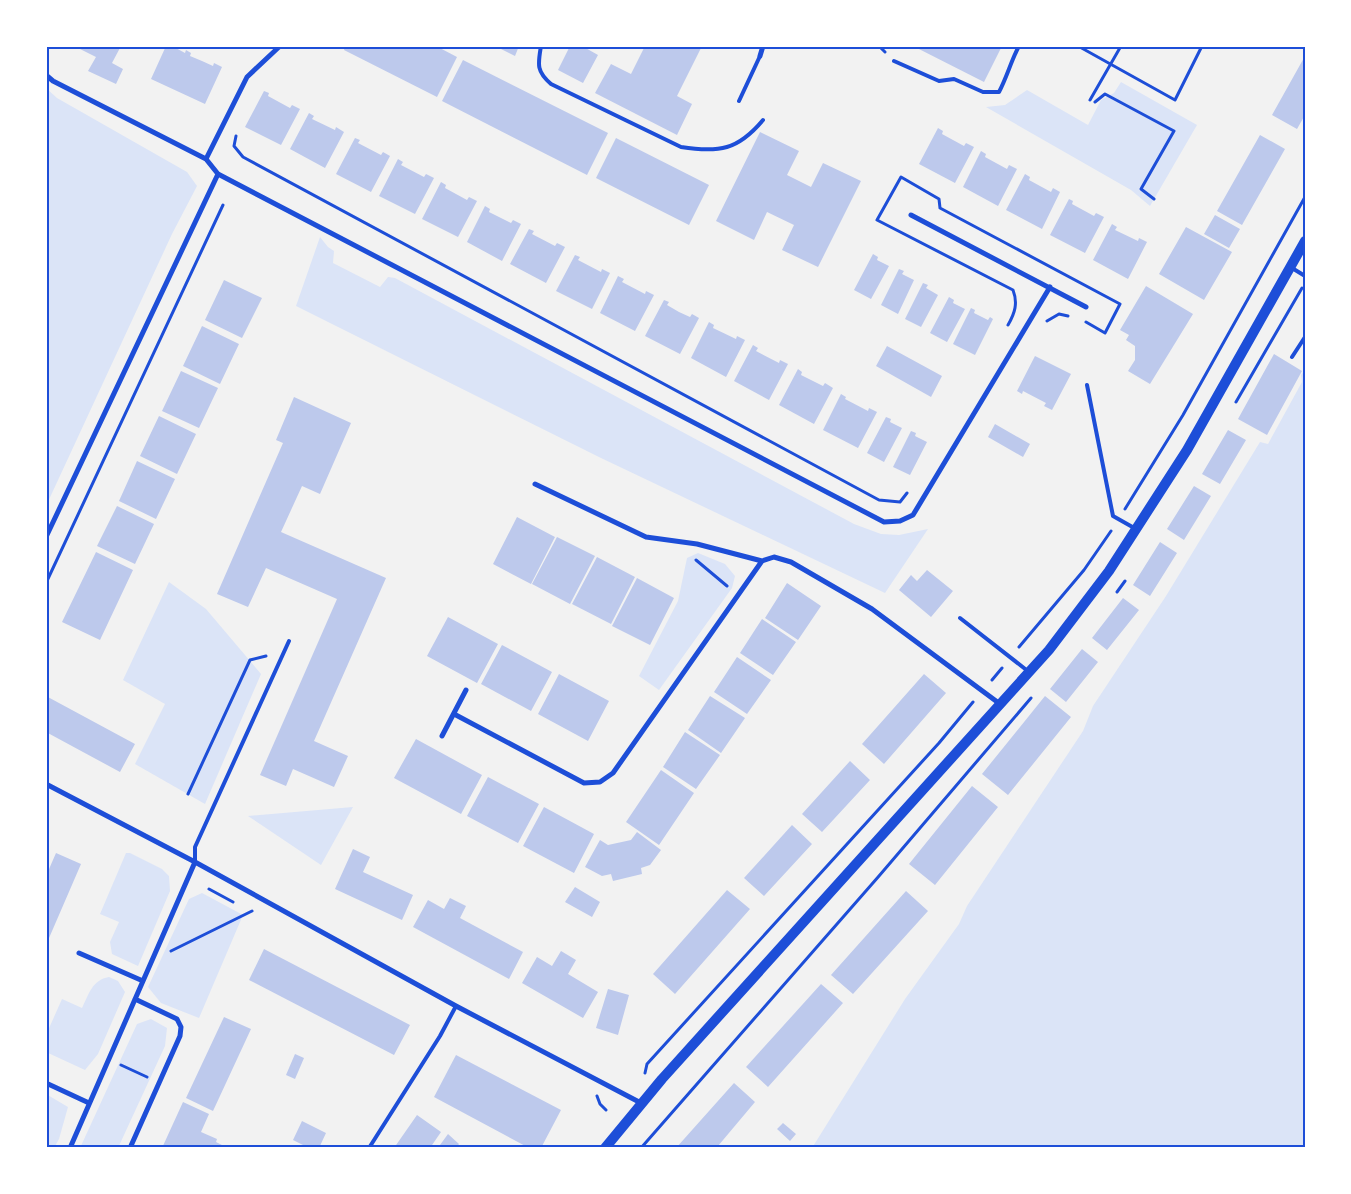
<svg xmlns="http://www.w3.org/2000/svg" width="1351" height="1194" font-family="Jost,sans-serif">
<style>
.green{fill:#dbe4f7}
.building{fill:#bdc9ec}
.lines{fill:none;stroke-linecap:round;stroke-linejoin:round}
.path{stroke:#1d4ed8;stroke-width:3}
.service{stroke:#1d4ed8;stroke-width:4}
.minor{stroke:#1d4ed8;stroke-width:5}
.secondary{stroke:#1d4ed8;stroke-width:10}
.neatline{fill:none;stroke:#1d4ed8;stroke-width:2}
</style>
<rect width="100%" height="100%" fill="#f2f2f2"/>
<path class="green" d="M1121,82l76,43 -47,81 -19,-16 -145,-83 19,-2 22,-15 61,35 13,-25 13,-7z
M46,88l11,10 130,74 10,14 -25,48 -126,272z
M320,237l8,10 6,4 -1,12 47,24 8,-10 7,1 459,246 27,10 18,1 29,-6 -43,64 -284,-135 -305,-152z
M1305,370v778h-493l93,-149 54,-75 8,-18 116,-175 10,-25 73,-110 94,-154 8,2 34,-62 -1,-7z
M698,553l27,11 10,12 -3,12 -73,102 -20,-14 39,-75 9,-43z
M169,582l37,27 55,65 -56,130 -70,-40 30,-60 -42,-24z
M353,807l-32,58 -73,-49z
M126,853h4l32,16 7,7 1,15 -32,75 -26,-12 -2,-12 9,-20 -19,-8z
M202,893l41,22 -44,103 -38,-15 -13,-16 41,-88z
M109,977l9,4 7,11 -27,62 -13,16 -39,-18v-17l16,-36 20,9c7,-14 10,-28 27,-31z
M151,1019l16,9 -2,18 -47,102h-38l57,-124z
M46,1094l22,13 -9,32 -5,9h-8z"/>
<path class="building" d="M74,46h47l-9,17 11,6 -7,15 -28,-13 8,-14z
M166,46h6l13,7 1,-3 5,3 -1,3 12,5 11,5 1,-3 8,4 -17,37 -54,-25z
M345,46h91l21,11 -20,40 -93,-47z
M495,46h24l-4,10z
M570,46h12l16,9 -15,28 -25,-13z
M645,46h57l-25,50 15,8 -15,31 -82,-42 16,-29 20,10z
M913,46h89l-18,36z
M1305,56v59l-8,14 -25,-14z
M463,60l145,73 -21,42 -145,-74z
M264,91l5,2 -1,3 22,12 2,-3 8,4 -19,36 -36,-18z
M309,113l5,3 -2,3 23,11 1,-3 8,5 -19,36 -35,-19z
M938,128l5,3 -1,3 22,12 2,-3 8,4 -19,36 -36,-19z
M760,132l39,19 -12,24 24,12 12,-24 38,18 -43,86 -36,-17 12,-25 -27,-13 -13,28 -38,-19z
M1260,135l25,14 -43,76 -25,-14z
M355,138l5,2 -2,3 23,12 2,-3 7,4 -19,36 -35,-18z
M616,138l93,47 -20,40 -93,-47z
M981,151l5,3 -1,3 22,12 2,-4 8,4 -19,37 -35,-19z
M398,159l5,3 -2,3 23,12 2,-3 8,4 -19,36 -36,-18z
M1025,174l5,3 -1,3 22,12 2,-4 7,4 -18,37 -36,-19z
M441,182l5,3 -1,3 22,12 2,-3 8,4 -19,36 -36,-18z
M1069,199l4,2 -1,3 22,12 2,-3 8,4 -19,36 -35,-18z
M485,206l5,3 -1,3 22,11 2,-3 8,4 -19,37 -35,-19z
M1215,215l25,14 -11,19 -25,-14z
M1112,224l5,3 -2,3 23,11 1,-3 8,4 -19,37 -35,-19z
M1186,227l46,25 -28,48 -45,-26z
M529,229l5,2 -2,3 23,12 2,-3 8,4 -19,36 -36,-19z
M873,254l5,3 -1,3 12,6 -18,33 -17,-9z
M575,255l5,2 -2,3 23,12 1,-3 8,4 -18,36 -36,-18z
M899,269l5,2 -2,3 12,6 -16,34 -17,-9z
M618,276l6,3 -2,3 23,12 1,-3 8,4 -19,36 -35,-18z
M224,280l38,18 -20,40 -37,-18z
M923,283l5,2 -2,3 12,7 -17,32 -16,-8z
M1146,286l47,28 -43,70 -22,-13 7,-11v-14l-9,-6 3,-5 -9,-5z
M949,297l5,3 -1,3 12,6 -18,33 -17,-9z
M664,300l5,2 -2,3 12,7 11,5 2,-3 7,4 -19,36 -35,-18z
M971,308l4,2 -1,3 14,7 2,-3 3,2 -18,36 -22,-11z
M709,322l5,3 -1,3 23,11 1,-3 8,4 -19,37 -35,-19z
M202,326l37,18 -19,40 -37,-18z
M753,345l5,3 -2,3 23,12 1,-3 8,4 -19,36 -35,-19z
M887,346l55,30 -11,21 -55,-31z
M1274,354l28,17 -35,64 -29,-16z
M1035,356l36,18 -19,36 -8,-4 2,-3 -23,-12 -1,3 -5,-3z
M798,369l4,3 -1,3 22,11 2,-3 8,5 -19,36 -35,-19z
M181,371l37,17 -19,40 -37,-17z
M841,394l5,3 -1,2 23,12 1,-3 8,4 -19,36 -35,-18z
M294,397l57,26 -31,71 -18,-8 -21,46 105,46 -72,163 34,15 -14,31 -41,-18 -7,17 -26,-11 77,-176 -71,-31 -18,39 -31,-13 66,-151 -7,-3z
M159,416l37,18 -19,40 -37,-18z
M886,417l5,2 -1,3 12,6 -18,34 -17,-9z
M995,424l35,20 -7,13 -35,-20z
M1228,430l18,10 -26,44 -18,-10z
M911,431l5,2 -1,3 12,6 -17,33 -17,-8z
M137,461l38,18 -19,40 -37,-18z
M1194,486l17,10 -27,44 -17,-11z
M117,506l37,18 -19,40 -38,-18z
M517,517l38,20 -24,47 -38,-20z
M557,537l38,19 -25,48 -38,-20z
M1160,542l17,11 -27,43 -17,-11z
M96,552l37,18 -33,70 -38,-18z
M597,557l38,20 -24,47 -39,-20z
M927,570l26,21 -22,26 -32,-27 12,-15 6,6z
M637,578l37,20 -24,47 -38,-19z
M787,583l34,23 -23,34 -33,-22z
M1123,598l16,12 -32,40 -15,-12z
M448,617l50,27 -21,39 -50,-27z
M762,619l34,23 -23,33 -33,-22z
M502,645l50,27 -21,39 -50,-27z
M1082,649l16,13 -32,40 -16,-13z
M737,657l34,23 -24,34 -33,-22z
M559,674l50,27 -21,40 -50,-27z
M924,674l22,19 -62,71 -22,-20z
M46,696l89,48 -15,28 -74,-40z
M710,696l35,22 -24,35 -33,-23z
M1045,696l26,21 -63,78 -26,-21z
M685,732l35,23 -24,34 -33,-22z
M416,739l66,36 -21,39 -67,-36z
M850,761l20,19 -48,52 -20,-18z
M661,770l33,23 -35,52 -33,-23z
M488,777l51,27 -21,39 -51,-27z
M972,786l26,21 -63,78 -26,-21z
M544,807l50,27 -20,39 -51,-27z
M792,825l20,19 -48,52 -20,-18z
M637,832l24,18 -11,15 -9,3 1,6 -29,7 -2,-7 -9,2 -17,-9 15,-27 8,5 23,-5z
M353,849l17,8 -7,15 50,23 -11,25 -67,-31z
M56,853l25,11 -35,81v-69z
M575,887l25,15 -8,15 -27,-15z
M727,890l23,19 -75,85 -22,-20z
M906,891l22,20 -75,83 -22,-19z
M450,898l16,8 -6,12 63,34 -14,27 -96,-52 15,-27 16,9z
M264,949l146,76 -16,30 -145,-75z
M561,951l15,9 -8,14 30,18 -15,26 -61,-35 15,-26 15,9z
M821,984l22,19 -75,84 -22,-20z
M608,989l21,6 -11,40 -22,-7z
M224,1017l27,12 -38,82 -27,-13z
M295,1054l9,4 -9,21 -9,-4z
M456,1055l105,55 -20,38h-12l-95,-51z
M734,1083l21,19 -37,44 -2,2h-40z
M183,1102l26,12 -8,18 16,7 -1,3 12,6h-66z
M417,1115l24,17 -11,16h-36z
M302,1121l24,12 -7,15h-10l-16,-8z
M783,1123l13,11 -6,7 -13,-12z
M448,1134l11,10 -3,4h-12l-4,-3z"/>
<g class="lines">
<path class="path" d="M879,46l6,6
M1078,46l97,54 27,-54
M1090,100l31,-54
M1095,102l10,-8 69,37 -33,58 13,10
M236,136l-2,10 9,11 636,343 21,2 7,-9
M1047,321l12,-7 9,2
M1008,325c7,-12 10,-22 5,-35l-136,-70 24,-43 38,22 1,9 180,96 -15,29 -19,-11
M1236,402l66,-114
M1125,509l58,-94 122,-218
M696,560l31,26
M46,583l177,-378
M1117,592l8,-11
M1019,647l65,-77 27,-39
M992,680l10,-12
M188,794l62,-134 16,-4
M209,889l24,13
M171,951l81,-40
M121,1065l26,12
M645,1073l2,-9 292,-321 34,-41
M597,1096l3,8 6,6
M641,1148l238,-272 152,-178"/>
<path class="service" d="M541,46c-3,18 -5,25 10,38l130,63c38,6 57,3 82,-27
M894,61l45,20 15,-2 29,13h16c8,-15 12,-31 20,-46
M739,101l21,-45
M1292,268l13,8
M1292,357l13,-20
M1087,385l26,131 23,13
M960,618l69,54
M195,862v-15l94,-206
M369,1148l71,-112 16,-30"/>
<path class="minor" d="M760,56l3,-10
M46,75l7,6 153,78 12,15 666,348 16,-1 13,-6 137,-228
M206,159l41,-82 33,-31
M911,215l175,92
M535,484l111,53 51,7 65,17
M46,537l172,-363
M454,714l130,69 16,-1 13,-9 149,-212 12,-4 17,5 81,47 128,95
M442,736l24,-46
M46,784l149,78 261,144 185,97
M79,953l64,28
M46,1083l43,20
M70,1148l125,-286
M130,1148l50,-112 1,-9 -4,-8 -42,-20"/>
<path class="secondary" d="M605,1148l57,-69 387,-429 60,-79 78,-121 118,-209"/>
</g>
<rect width="1351" height="1194" fill="none" stroke="#ffffff" stroke-width="95"/>
<rect x="48" y="48" width="1256" height="1098" class="neatline"/>
</svg>
